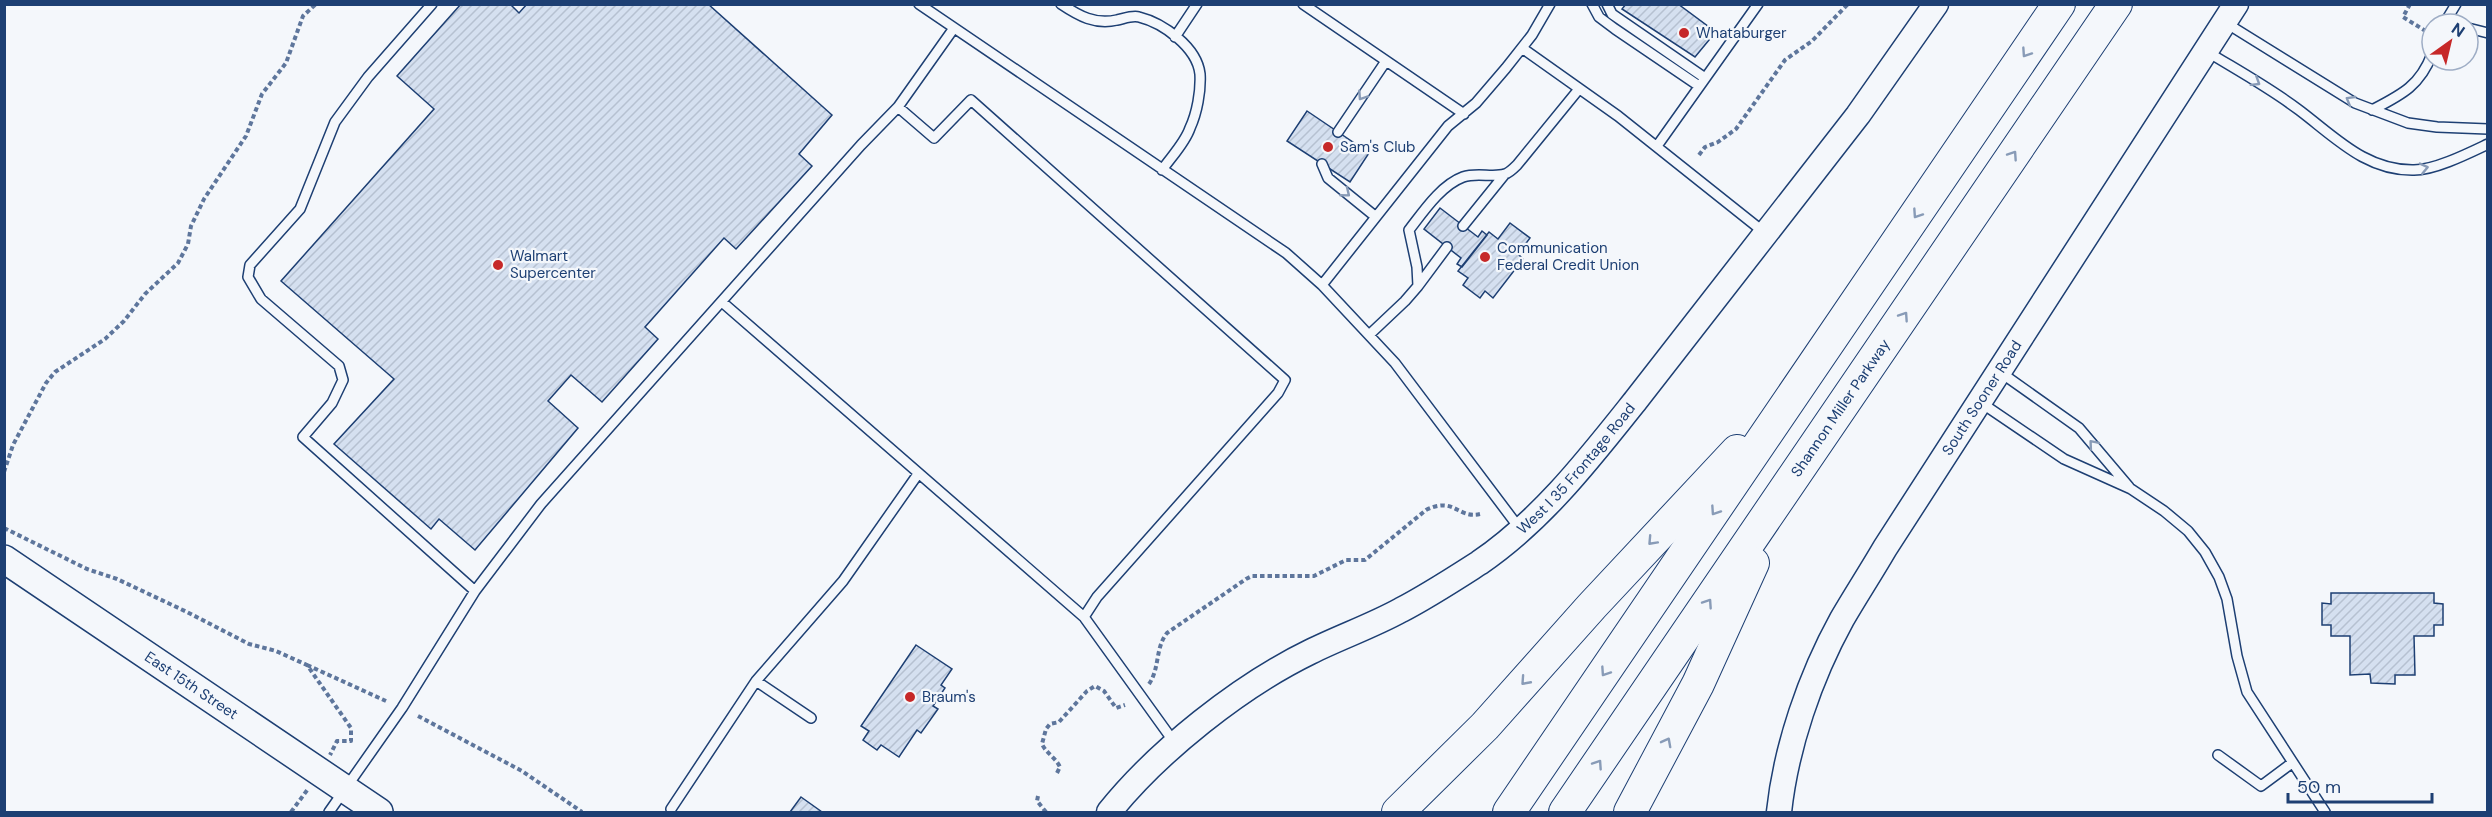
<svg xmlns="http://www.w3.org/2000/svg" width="2492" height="817" font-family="'DM Sans',sans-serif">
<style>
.building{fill:url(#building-hatch);stroke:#1d3f73;stroke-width:1.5}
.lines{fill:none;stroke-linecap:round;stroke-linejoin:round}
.lane-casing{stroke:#1d3f73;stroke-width:12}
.secondary-casing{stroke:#1d3f73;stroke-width:27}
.primary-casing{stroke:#1d3f73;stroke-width:30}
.highway-casing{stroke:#1d3f73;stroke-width:34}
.path{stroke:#5e769c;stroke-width:4;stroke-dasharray:4.5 3;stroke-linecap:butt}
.lane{stroke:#f4f7fb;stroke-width:9}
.secondary{stroke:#f4f7fb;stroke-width:24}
.primary{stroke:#f4f7fb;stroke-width:27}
.highway{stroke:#f4f7fb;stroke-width:32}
.oneway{stroke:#889bb7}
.poi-dot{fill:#c62828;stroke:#f4f7fb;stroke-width:2}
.labels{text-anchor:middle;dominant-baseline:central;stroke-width:4.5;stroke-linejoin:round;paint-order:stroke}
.poi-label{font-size:15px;fill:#1d3f73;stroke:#f4f7fb;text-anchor:start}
.street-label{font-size:15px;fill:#1d3f73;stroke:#f4f7fb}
</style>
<defs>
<pattern id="building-hatch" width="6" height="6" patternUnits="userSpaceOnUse" patternTransform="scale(1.5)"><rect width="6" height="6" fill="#d5e0f0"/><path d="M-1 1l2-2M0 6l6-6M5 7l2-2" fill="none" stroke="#b6c1d1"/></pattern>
</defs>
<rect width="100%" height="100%" fill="#f4f7fb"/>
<path class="building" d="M461,4h49l9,9 8,-9h181l124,111 -33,39 13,12 -76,83 -12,-11 -79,89 13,12 -56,63 -31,-27 -23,26 30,27 -103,122 -36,-31 -8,10 -97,-85 60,-65 -113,-98 153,-172 -37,-33z
M1626,4h52l35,26 -6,8 2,2 -14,17 -73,-48z
M1307,111l62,42 -19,29 -63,-41z
M1440,208l38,29 4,-6 5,4 -25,32 -5,-3 4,-6 -37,-29z
M1510,223l20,15 -12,16 5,5 -30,39 -8,-7 -5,7 -17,-13 5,-7 -10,-7 31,-39 9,7z
M2331,593h103v10l9,1v21h-9v11h-20l1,39h-20v9l-24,-1 -1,-9 -20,1v-39h-19v-11h-9v-22l9,1z
M916,645l36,24 -11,16 4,3 -12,18 5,3 -17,24 -4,-3 -18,27 -18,-12 -4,5 -14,-10 6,-9 -8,-5z
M801,797l21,15h-32z"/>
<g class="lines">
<g class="lane-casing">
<path id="lane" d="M432,4l-64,73 -33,45 -35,87 -50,56 -2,12 13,22 78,67 4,14 -11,23 -29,34 172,154
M919,4l367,249 36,32 73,78 125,166
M1061,4c18,12 34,21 56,16 6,-1 15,-5 22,-3 24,6 58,30 61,57 1,17 -3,39 -10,54 -5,15 -19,29 -28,42
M1303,4l161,110
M1592,4l7,13 16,12 84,57
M1607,4l5,10 93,64
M2226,23l129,80 53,20 29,4 51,2
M2444,24l12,-20
M2468,28l20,5
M1175,37l22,-33
M1522,48l96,68 147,117
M2206,51c31,19 64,37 93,59 36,27 67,61 115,60 21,0 55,-17 74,-26
M898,107l36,31 37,-38 314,280 -7,13 -181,204 -13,20
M2372,110c29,-15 48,-24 60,-56
M1338,132l48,-71
M1657,146l101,-142
M1322,164l6,14 48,39
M1463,226l42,-52
M1322,285l126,-159 28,-23 30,-35 26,-33 18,-31
M1418,286l29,-39
M722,302l362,315 90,125
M1369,335l36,-34 13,-15 -1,-19 -8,-37c14,-18 32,-45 54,-53 14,-5 30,1 42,-3 4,-1 9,-6 12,-9l62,-76
M2000,372l79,56 50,59
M1980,402l84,57 67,30 33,22 24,20 17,21 14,25 8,22 10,57 10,36 78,120
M756,681l55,37
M2218,755l43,31 31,-23
M671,809l85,-128 87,-100 75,-107
M329,812l73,-104 73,-117 66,-87 320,-359 37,-38 56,-79"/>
</g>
<g class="secondary-casing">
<g id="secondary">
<path id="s1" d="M1109,812c49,-61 131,-126 201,-160 30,-15 62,-26 91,-42 27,-14 53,-31 78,-47 63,-43 110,-104 157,-163l222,-285 78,-111"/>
<path id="s2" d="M1779,812c7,-65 31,-135 63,-193 14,-24 29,-47 43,-71l351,-544"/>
</g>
</g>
<g class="primary-casing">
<g id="primary">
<path id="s3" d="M4,559l375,253"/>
</g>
</g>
<g class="highway-casing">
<g id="highway">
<path d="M1398,812l87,-86 107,-120 145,-155"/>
<path d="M1509,812l550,-808"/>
<path id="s4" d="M1565,812l551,-808"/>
<path d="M1630,812l68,-128 55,-121"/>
</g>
</g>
<path class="path" d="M2410,4l-7,13 29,18
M1699,155l6,-8 13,-5 18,-13 49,-69 27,-19 36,-37
M4,472l9,-27 33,-62 9,-11 50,-33 19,-18 21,-27 33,-31 10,-19 3,-18 13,-27 42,-63 16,-42 24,-31 17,-47 13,-12
M4,528l83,41 30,10 70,33 62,32 27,7 31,14 44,63v13h-14l-7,14
M307,665l79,36
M1149,684c11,-16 6,-36 18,-51l79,-54 6,-3h62l32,-16h19l61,-50c29,-14 31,9 54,4
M418,716l104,55 60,41
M1057,773l3,-6c-4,-9 -14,-14 -18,-23l4,-15 4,-5 9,-2 28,-31 8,-5 9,5 12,17 9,-3
M1038,796l-1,5 9,11
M291,812l17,-23"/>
<use href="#lane" class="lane"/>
<use href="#secondary" class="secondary"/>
<use href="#primary" class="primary"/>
<use href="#highway" class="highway"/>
</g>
<defs><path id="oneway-chevron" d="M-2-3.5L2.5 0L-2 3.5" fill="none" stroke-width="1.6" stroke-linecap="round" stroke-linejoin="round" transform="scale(1.5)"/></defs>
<g class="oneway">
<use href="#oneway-chevron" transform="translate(2026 53) rotate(124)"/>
<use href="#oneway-chevron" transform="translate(2256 82) rotate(32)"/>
<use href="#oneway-chevron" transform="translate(1362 96) rotate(124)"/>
<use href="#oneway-chevron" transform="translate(2350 100) rotate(-150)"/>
<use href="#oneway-chevron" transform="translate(2013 155) rotate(-56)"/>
<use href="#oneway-chevron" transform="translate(2424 168) rotate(-13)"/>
<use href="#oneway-chevron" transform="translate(1346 193) rotate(39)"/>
<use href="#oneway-chevron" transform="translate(1917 214) rotate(124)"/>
<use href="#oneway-chevron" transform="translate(1904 316) rotate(-56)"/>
<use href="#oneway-chevron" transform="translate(2093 444) rotate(-130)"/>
<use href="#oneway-chevron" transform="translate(1715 511) rotate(124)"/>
<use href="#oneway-chevron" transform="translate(1652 541) rotate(133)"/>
<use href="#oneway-chevron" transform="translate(1708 603) rotate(-56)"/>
<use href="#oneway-chevron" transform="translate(1605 672) rotate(124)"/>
<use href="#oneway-chevron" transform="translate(1525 681) rotate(132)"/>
<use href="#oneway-chevron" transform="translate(1667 742) rotate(-62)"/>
<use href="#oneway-chevron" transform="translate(1598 764) rotate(-56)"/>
</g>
<g class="poi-dot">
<circle cx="1684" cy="33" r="6"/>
<circle cx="1328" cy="147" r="6"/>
<circle cx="1485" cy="257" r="6"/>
<circle cx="498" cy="265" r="6"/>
<circle cx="910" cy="697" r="6"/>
</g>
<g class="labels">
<g class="poi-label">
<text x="1696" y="33">Whataburger</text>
<text x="1340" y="147">Sam's Club</text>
<text x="1497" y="248">Communication<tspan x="1497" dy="17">Federal Credit Union</tspan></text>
<text x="510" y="256">Walmart<tspan x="510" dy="17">Supercenter</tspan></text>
<text x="922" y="697">Braum's</text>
</g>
<g class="street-label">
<text stroke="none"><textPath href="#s2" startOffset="466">South Sooner Road</textPath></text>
<text stroke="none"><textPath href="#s4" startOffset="489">Shannon Miller Parkway</textPath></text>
<text stroke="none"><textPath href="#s1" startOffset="586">West I 35 Frontage Road</textPath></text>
<text stroke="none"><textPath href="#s3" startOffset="226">East 15th Street</textPath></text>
</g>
</g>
<rect width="2492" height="817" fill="none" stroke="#1d3f73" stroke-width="12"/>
<g transform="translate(2450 42) rotate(34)"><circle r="28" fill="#f4f7fb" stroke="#9eadc5" stroke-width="1.5"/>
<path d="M0-4.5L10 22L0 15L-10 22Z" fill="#c62828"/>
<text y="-9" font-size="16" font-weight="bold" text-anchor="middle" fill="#1d3f73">N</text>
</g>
<path d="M2288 793v9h144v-9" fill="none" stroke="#1d3f73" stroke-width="3"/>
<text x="2297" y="793" font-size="18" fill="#1d3f73" stroke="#f4f7fb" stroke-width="4.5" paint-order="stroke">50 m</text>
</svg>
